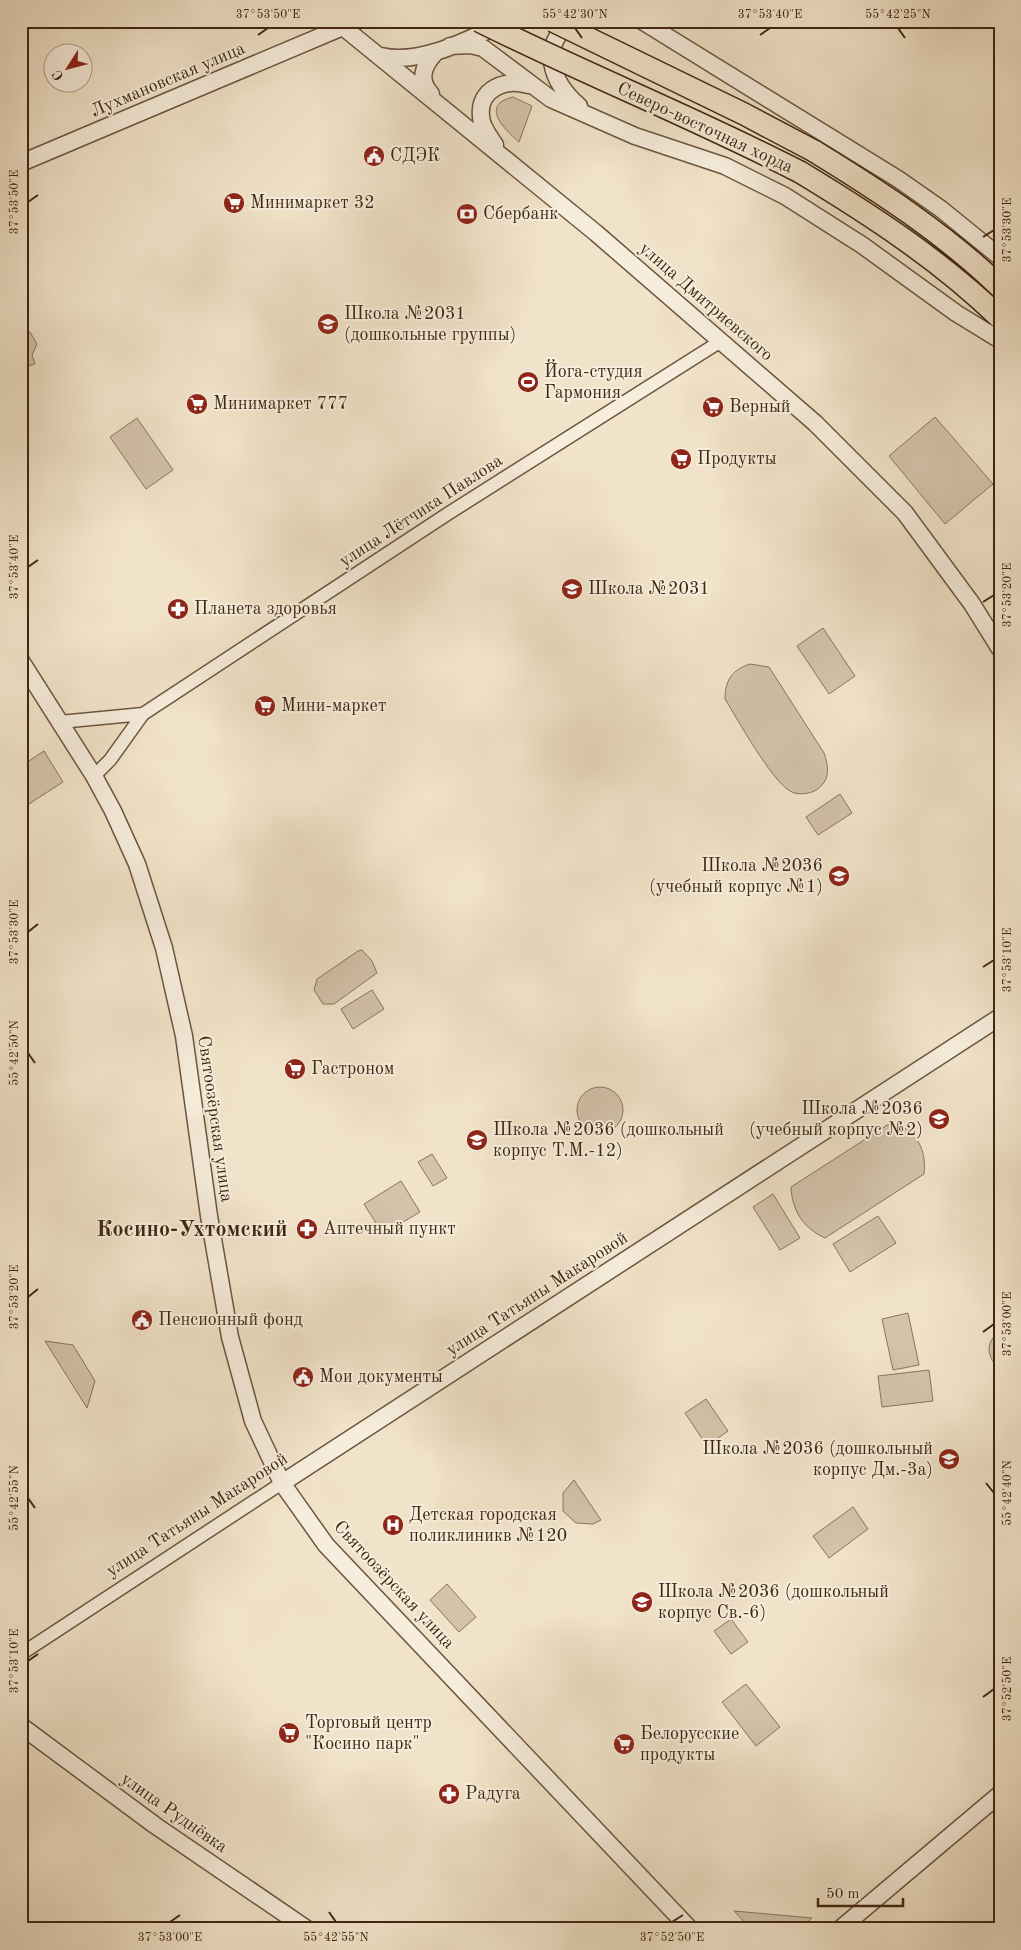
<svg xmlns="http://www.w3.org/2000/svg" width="1021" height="1950" font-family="'Old Standard TT',serif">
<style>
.green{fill:#d3c3aa;stroke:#89745d}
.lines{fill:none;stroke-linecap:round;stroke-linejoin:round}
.minor-casing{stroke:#6c553e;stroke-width:15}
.tertiary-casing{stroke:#6c553e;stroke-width:19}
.trunk-casing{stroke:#3f2610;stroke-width:24}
.minor{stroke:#f6eddc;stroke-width:12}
.tertiary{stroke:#f6eddc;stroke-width:16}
.trunk{stroke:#f1e3c9;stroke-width:21}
.trunk-bridge-casing{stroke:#3f2610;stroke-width:24;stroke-linecap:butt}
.trunk-bridge{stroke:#f1e3c9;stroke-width:21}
.ticks{fill:none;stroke:#3f2610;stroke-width:2}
.labels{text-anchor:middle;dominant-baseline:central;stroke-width:4;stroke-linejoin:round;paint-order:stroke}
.street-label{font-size:18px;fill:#3f2610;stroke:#f6eddc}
.poi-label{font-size:18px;fill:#3f2610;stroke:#f6eddc;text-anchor:start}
.district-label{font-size:22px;font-weight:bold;fill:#3f2610;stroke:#f6eddc}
.neatline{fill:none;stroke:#3f2610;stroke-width:2}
.ticks-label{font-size:12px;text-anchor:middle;fill:#3f2610}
</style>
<rect width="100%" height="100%" fill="#f1e3c9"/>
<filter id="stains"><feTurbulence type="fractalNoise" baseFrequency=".004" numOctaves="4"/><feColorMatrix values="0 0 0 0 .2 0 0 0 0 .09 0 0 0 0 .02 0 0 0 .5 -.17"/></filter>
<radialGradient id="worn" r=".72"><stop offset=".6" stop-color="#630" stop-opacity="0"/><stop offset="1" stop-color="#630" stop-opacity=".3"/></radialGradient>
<path class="green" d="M513,97l19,9 -13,36c-14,-12 -40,-37 -6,-45z
M30,332l7,12 -5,11 3,9 -14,4v-35z
M935,417l58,67 -48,40 -56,-68z
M137,418l36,52 -27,19 -36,-52z
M823,628l32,48 -26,18 -32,-48z
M750,664l19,3 55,86c4,12 7,25 -5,35 -7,6 -21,8 -29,3 -19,-11 -52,-71 -65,-92 0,-19 7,-29 25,-35z
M44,751l19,31 -42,27v-43z
M840,794l12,19 -34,22 -12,-18z
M362,950l10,11 5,12 -43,31h-11l-9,-14 3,-11 41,-28z
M372,990l12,19 -31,20 -12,-20z
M577 1110a23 23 0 1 1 46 0a23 23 0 1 1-46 0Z
M892,1122c24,8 35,27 32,52l-99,64c-22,-10 -33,-28 -34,-51z
M432,1154l15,24 -14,8 -15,-24z
M401,1181l19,31 -37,22 -19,-30z
M773,1194l27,44 -20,12 -27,-43z
M878,1216l18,27 -46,29 -17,-28z
M908,1313l11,52 -26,5 -11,-51z
M1000,1332v37c-13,-10 -16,-28 0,-37z
M45,1341l28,4 22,36 -8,27z
M929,1370l4,31 -51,6 -4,-31z
M706,1399l22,32 -21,15 -22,-33z
M574,1480l27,40 -8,4 -17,-1 -13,-12v-18z
M853,1507l15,22 -39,29 -16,-22z
M447,1584l29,33 -17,15 -29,-32z
M731,1619l17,23 -17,12 -17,-23z
M746,1684l34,43 -24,19 -34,-44z
M734,1911l78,7 -13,11h-48z"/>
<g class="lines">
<g class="minor-casing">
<path id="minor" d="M60,722l83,-8
M94,776l16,-16 33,-46 306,-201 272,-172
M21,1654l261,-171"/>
</g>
<g class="tertiary-casing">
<path id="tertiary" d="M339,21l4,6 253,206 219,190 90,90 67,91 28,45
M573,21c-36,24 -21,62 6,85
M642,21l256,158 43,30 59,48
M450,46l20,-1 13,3 68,51 84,37 90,30 60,30 77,49 94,68 44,27
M381,56c40,10 90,-18 127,-35
M431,94c-13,-14 -8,-28 4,-41
M495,145c-6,-9 -14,-19 -14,-29 -3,-27 25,-38 47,-31
M21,163l336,-142
M21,661l73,115 19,35 24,53 27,84 20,88 25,180 21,121 23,84 29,62 44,62 364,384
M282,1483l718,-466
M21,1726l135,100 151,103
M840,1929l160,-135"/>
</g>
<g class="trunk-casing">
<path id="trunk" d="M814,151c65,40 130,82 186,136
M800,172c71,43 140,88 200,146"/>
</g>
<use href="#minor" class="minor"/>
<use href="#tertiary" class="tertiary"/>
<use href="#trunk" class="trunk"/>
<g class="trunk-bridge-casing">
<path id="trunk-bridge" d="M479,21c106,53 216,97 321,151
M553,21l191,93 70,37"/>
</g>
<use href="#trunk-bridge" class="trunk-bridge"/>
</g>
<path class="ticks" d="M575,28l7,10M898,28l7,10M258,35l10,-7M760,35l10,-7M28,202l10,-7M983,237l11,-7M28,567l10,-7M983,602l11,-7M28,932l10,-8M983,967l11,-7M28,1053l7,10M28,1297l10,-8M983,1332l11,-8M986,1483l8,10M28,1498l7,10M28,1661l10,-7M983,1697l11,-8M329,1912l7,10M170,1922l10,-7M672,1922l11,-7"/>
<defs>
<g id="civic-disc" transform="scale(1.125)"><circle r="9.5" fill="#8f2418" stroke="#f6eddc"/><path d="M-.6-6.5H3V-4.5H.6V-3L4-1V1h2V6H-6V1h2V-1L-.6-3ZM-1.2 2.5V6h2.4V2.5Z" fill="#fff"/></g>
<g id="supermarket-disc" transform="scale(1.125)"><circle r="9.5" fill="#8f2418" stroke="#f6eddc"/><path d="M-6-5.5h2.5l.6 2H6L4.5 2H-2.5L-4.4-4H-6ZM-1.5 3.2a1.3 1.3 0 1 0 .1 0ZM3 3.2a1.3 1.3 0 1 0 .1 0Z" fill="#fff"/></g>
<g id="bank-disc" transform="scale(1.125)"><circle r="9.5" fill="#8f2418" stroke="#f6eddc"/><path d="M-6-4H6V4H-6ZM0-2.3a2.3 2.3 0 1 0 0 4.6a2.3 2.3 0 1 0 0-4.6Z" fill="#fff"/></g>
<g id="school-disc" transform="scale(1.125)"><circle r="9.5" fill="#8f2418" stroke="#f6eddc"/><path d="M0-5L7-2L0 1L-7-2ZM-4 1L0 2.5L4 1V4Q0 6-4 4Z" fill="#fff"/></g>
<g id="stadium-disc" transform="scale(1.125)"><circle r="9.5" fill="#8f2418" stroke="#f6eddc"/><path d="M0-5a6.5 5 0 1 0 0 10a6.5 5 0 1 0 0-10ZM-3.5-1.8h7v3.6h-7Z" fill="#fff"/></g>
<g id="pharmacy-disc" transform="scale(1.125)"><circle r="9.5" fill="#8f2418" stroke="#f6eddc"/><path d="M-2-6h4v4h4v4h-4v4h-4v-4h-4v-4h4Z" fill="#fff"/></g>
<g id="hospital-disc" transform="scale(1.125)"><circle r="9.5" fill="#8f2418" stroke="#f6eddc"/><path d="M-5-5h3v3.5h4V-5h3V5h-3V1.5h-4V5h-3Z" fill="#fff"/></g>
</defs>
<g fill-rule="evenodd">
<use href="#civic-disc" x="374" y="156"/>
<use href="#supermarket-disc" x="234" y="203"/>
<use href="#bank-disc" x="467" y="214"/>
<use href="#school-disc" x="328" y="324"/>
<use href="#stadium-disc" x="528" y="382"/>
<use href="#supermarket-disc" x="197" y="404"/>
<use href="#supermarket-disc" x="713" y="407"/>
<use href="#supermarket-disc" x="681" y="459"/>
<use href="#school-disc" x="572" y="589"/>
<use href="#pharmacy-disc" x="178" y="609"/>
<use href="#supermarket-disc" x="265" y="706"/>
<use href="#school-disc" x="839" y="876"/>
<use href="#supermarket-disc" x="295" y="1069"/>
<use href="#school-disc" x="939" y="1119"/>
<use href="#school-disc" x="477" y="1140"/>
<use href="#pharmacy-disc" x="307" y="1229"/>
<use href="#civic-disc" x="142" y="1320"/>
<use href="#civic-disc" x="303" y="1377"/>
<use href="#school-disc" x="949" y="1459"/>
<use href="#hospital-disc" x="393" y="1525"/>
<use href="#school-disc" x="642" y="1602"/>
<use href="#supermarket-disc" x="289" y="1733"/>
<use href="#supermarket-disc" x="624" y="1744"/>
<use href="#pharmacy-disc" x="449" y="1794"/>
</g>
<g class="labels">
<g class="street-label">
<text transform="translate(168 80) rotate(-23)">Лухмановская улица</text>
<text transform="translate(705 128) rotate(25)">Северо-восточная хорда</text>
<text transform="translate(706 302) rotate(41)">улица Дмитриевского</text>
<text transform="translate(421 511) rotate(-33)">улица Лётчика Павлова</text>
<text transform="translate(215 1119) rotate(82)">Святоозёрская улица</text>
<text transform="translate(537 1294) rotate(-33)">улица Татьяны Макаровой</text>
<text transform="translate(197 1515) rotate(-33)">улица Татьяны Макаровой</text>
<text transform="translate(394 1585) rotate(47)">Святоозёрская улица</text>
<text transform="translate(174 1813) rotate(35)">улица Руднёвка</text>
</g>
<g class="poi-label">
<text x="390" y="156">СДЭК</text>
<text x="250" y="203">Минимаркет 32</text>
<text x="483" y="214">Сбербанк</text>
<text x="344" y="314">Школа №2031<tspan x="344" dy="21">(дошкольные группы)</tspan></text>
<text x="544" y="372">Йога-студия<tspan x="544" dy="21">Гармония</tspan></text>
<text x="213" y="404">Минимаркет 777</text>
<text x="729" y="407">Верный</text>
<text x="697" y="459">Продукты</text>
<text x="588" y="589">Школа №2031</text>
<text x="194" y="609">Планета здоровья</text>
<text x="281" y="706">Мини-маркет</text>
<text x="823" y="866" text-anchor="end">Школа №2036<tspan x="823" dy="21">(учебный корпус №1)</tspan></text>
<text x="311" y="1069">Гастроном</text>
<text x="923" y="1109" text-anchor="end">Школа №2036<tspan x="923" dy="21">(учебный корпус №2)</tspan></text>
<text x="493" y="1130">Школа №2036 (дошкольный<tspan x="493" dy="21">корпус Т.М.-12)</tspan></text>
<text x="323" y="1229">Аптечный пункт</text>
<text x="158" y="1320">Пенсионный фонд</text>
<text x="319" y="1377">Мои документы</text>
<text x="933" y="1449" text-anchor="end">Школа №2036 (дошкольный<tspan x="933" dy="21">корпус Дм.-3а)</tspan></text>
<text x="409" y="1515">Детская городская<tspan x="409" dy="21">поликлиникв №120</tspan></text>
<text x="658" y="1592">Школа №2036 (дошкольный<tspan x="658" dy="21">корпус Св.-6)</tspan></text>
<text x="305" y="1723">Торговый центр<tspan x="305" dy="21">"Косино парк"</tspan></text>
<text x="640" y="1734">Белорусские<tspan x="640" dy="21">продукты</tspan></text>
<text x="465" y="1794">Радуга</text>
</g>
<g class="district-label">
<text x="192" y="1230">Косино-Ухтомский</text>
</g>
</g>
<rect width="1021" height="1950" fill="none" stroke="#f1e3c9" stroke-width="55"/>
<g transform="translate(68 68) rotate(234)"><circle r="24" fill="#f6eddc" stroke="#ad9d8a"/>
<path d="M0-4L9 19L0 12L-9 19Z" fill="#8f2418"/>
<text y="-8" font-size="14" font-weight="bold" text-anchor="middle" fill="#3f2610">С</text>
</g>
<path d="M818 1898v8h85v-8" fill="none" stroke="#3f2610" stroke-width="2.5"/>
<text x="826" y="1898" font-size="15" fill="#3f2610" stroke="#f6eddc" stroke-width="4" paint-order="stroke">50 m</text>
<rect x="28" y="28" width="966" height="1894" class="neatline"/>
<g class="ticks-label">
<text x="268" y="18">37°53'50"E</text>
<text x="575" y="18">55°42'30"N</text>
<text x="770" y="18">37°53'40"E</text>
<text x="898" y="18">55°42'25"N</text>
<text transform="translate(14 202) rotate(-90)" y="4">37°53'50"E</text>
<text transform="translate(1007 230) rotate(-90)" y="4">37°53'30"E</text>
<text transform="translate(14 567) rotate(-90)" y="4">37°53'40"E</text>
<text transform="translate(1007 595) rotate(-90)" y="4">37°53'20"E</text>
<text transform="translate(14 932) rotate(-90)" y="4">37°53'30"E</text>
<text transform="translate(1007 960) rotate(-90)" y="4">37°53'10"E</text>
<text transform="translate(14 1053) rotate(-90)" y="4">55°42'50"N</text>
<text transform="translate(14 1297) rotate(-90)" y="4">37°53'20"E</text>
<text transform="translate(1007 1324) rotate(-90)" y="4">37°53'00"E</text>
<text transform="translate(1007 1493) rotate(-90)" y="4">55°42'40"N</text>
<text transform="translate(14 1498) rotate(-90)" y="4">55°42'55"N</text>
<text transform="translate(14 1661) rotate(-90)" y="4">37°53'10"E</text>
<text transform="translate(1007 1689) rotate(-90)" y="4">37°52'50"E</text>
<text x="170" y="1941">37°53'00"E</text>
<text x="336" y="1941">55°42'55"N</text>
<text x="672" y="1941">37°52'50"E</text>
</g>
<rect width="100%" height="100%" filter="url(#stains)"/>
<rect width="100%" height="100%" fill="url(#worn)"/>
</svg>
